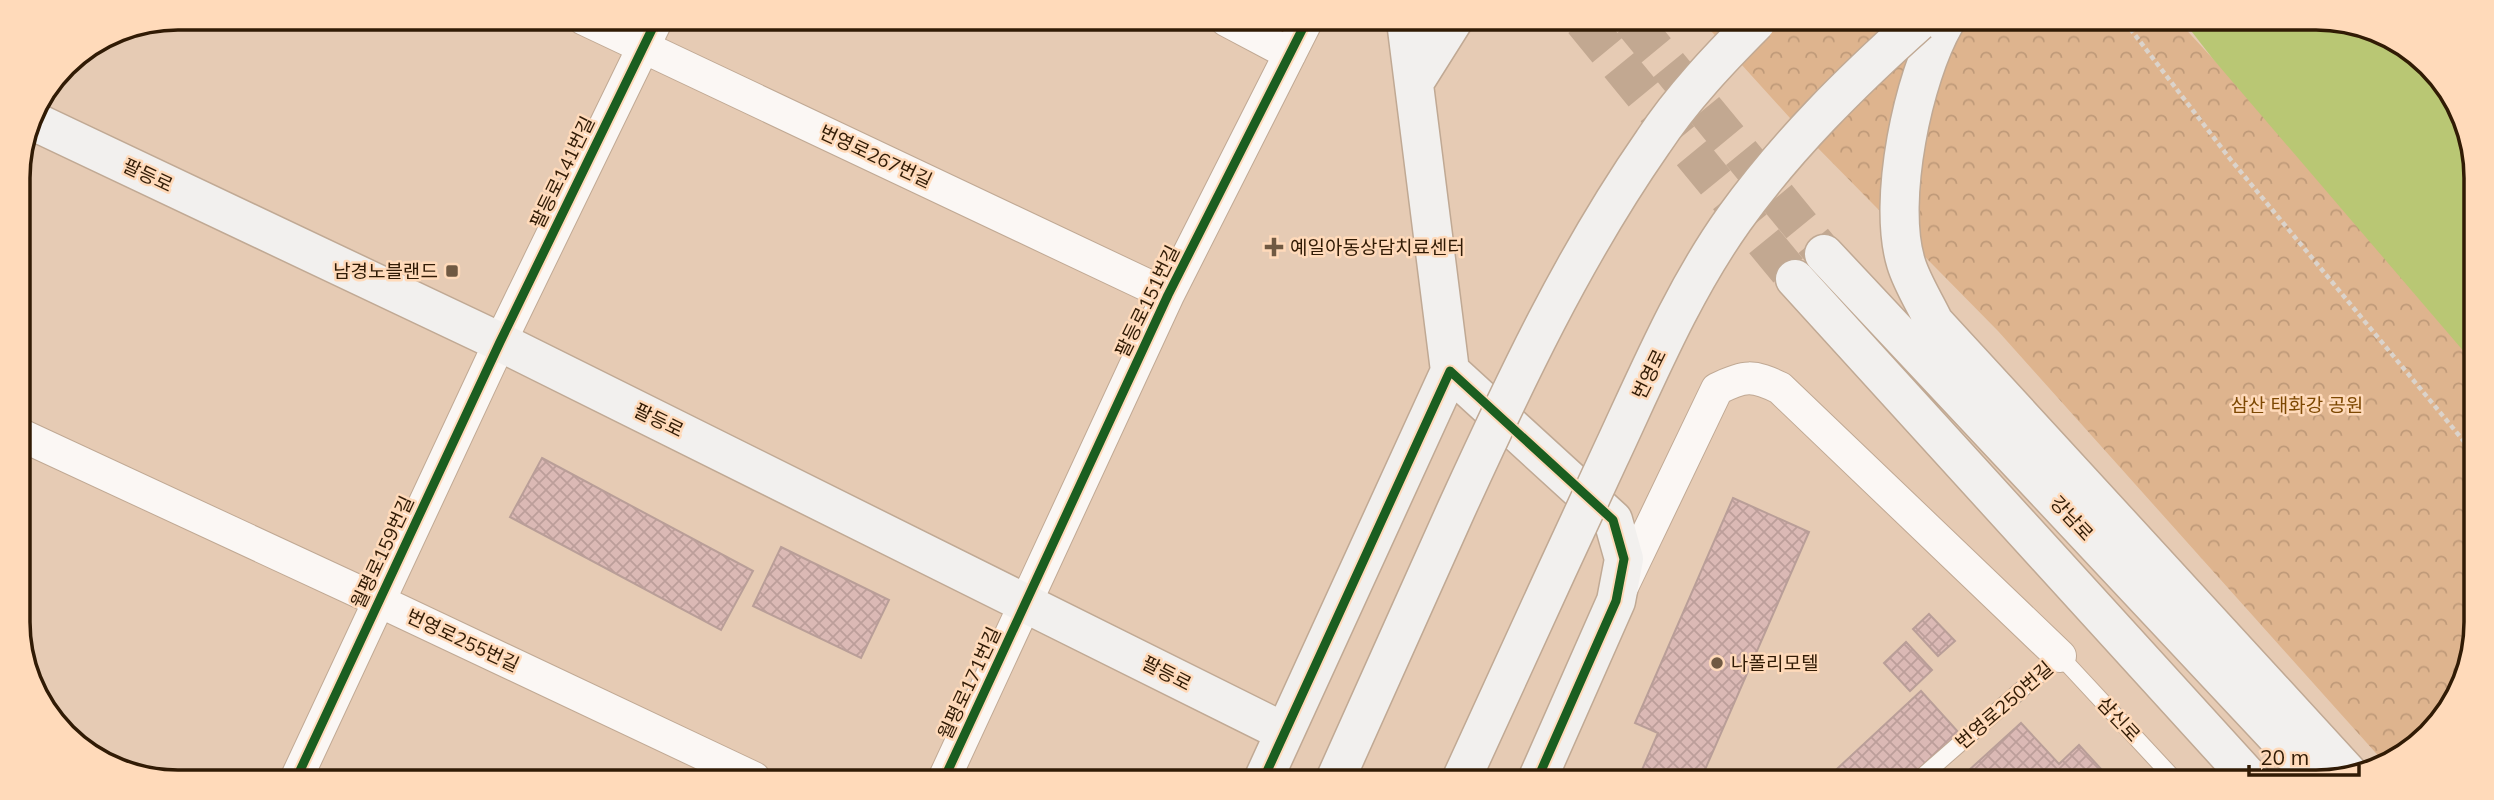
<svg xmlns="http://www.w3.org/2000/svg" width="2494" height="800" font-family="Mulish,'Noto Sans KR',sans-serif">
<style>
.park{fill:url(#park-crowns)}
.water{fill:#b9c774}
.building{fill:url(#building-cross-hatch);stroke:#b99e98;stroke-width:2}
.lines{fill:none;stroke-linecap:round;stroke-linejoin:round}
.secondary-tunnel{stroke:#c2a891;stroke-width:38;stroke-dasharray:38 19;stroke-linecap:butt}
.lane-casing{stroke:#c0a994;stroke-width:18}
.street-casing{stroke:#c0a994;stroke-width:34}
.secondary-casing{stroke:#c0a994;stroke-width:41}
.path{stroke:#dbd3cb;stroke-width:4.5;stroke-dasharray:5 3.5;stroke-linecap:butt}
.lane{stroke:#fbf7f4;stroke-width:16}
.street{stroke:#fbf7f4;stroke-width:32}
.secondary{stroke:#f2f0ee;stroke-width:38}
.secondary-bridge-casing{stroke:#c0a994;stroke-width:41;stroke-linecap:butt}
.secondary-bridge{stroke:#f2f0ee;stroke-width:38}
.cycleway-casing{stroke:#ffdaba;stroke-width:13}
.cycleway{stroke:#1b5e20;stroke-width:9}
.poi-dot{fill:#705942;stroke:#ffdaba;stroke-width:2.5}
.labels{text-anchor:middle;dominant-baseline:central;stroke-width:5;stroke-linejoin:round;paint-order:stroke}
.street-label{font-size:19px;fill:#311b05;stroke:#ffdaba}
.poi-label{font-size:19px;fill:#311b05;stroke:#ffdaba;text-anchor:start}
.park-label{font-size:19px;fill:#7d4802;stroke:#ffdaba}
.rim{fill:none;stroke:#311b05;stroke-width:3.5}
</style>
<defs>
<pattern id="park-crowns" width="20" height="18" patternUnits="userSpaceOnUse" patternTransform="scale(1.75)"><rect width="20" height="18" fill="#deb48e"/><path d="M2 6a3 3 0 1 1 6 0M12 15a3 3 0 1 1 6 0" fill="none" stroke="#bf9a79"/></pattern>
<pattern id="building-cross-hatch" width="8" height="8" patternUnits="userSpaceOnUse" patternTransform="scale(1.75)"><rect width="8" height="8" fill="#dbb9b5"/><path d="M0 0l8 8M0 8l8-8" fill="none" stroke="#bc9e9a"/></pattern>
</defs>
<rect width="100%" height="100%" fill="#e6cbb4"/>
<path class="park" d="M1702,21l478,2 293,318 -2,323 -57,85 -31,12 -385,-430 -189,-192z"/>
<path class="water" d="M2185,23h173l78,49 37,75 -1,214 -259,-302z"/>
<path class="building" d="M542,458l211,113 -32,59 -211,-113z
M1733,498l76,34 -109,249h-58l-4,-2 20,-46 -23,-10z
M781,547l108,53 -28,58 -108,-52z
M1929,614l26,27 -17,15 -25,-27z
M1906,642l26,28 -22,21 -26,-28z
M1921,691l38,42 -52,48h-83z
M2021,723l38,41 20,-19 34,37 -156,-1z"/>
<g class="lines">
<path class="secondary-tunnel" d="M1583,21l212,258
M1632,21l192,233"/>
<g class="lane-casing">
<path id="lane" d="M1917,781l143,-125 117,126"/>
</g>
<g class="street-casing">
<path id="street" d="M584,19l584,276
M1226,20l64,34
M19,434l360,167 375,177
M1622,587l95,-198c28,-14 36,-14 63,-1l280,268
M297,777l203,-435 157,-323
M944,779l224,-484 139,-275"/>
</g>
<g class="secondary-casing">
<path id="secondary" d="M1406,21l44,350
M1945,22c-32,55 -58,179 -39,241 6,20 19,40 28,59l415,452
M1414,83l39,-62
M29,119l471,223 784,390
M1824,254l495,528
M1795,279l458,503
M1263,780l187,-409 163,149 11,39 -8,42 -79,179"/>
</g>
<path class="path" d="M2125,22l106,138 241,291"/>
<use href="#lane" class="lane"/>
<use href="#street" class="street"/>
<use href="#secondary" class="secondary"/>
<g class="secondary-bridge-casing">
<path id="secondary-bridge" d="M1335,780c40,-90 81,-180 121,-270 58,-127 117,-253 197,-368 29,-44 66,-83 103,-120
M1461,780c49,-107 98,-215 148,-322 38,-81 73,-166 125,-239 52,-73 118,-138 184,-197"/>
</g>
<use href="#secondary-bridge" class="secondary-bridge"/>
<g class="cycleway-casing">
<path id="cycleway" d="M297,777l203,-435 157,-323
M944,779l224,-484 139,-275
M1263,780l187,-409 163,149 11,39 -8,42 -79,179"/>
</g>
<use href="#cycleway" class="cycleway"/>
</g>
<g class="poi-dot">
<path d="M1270.5 236.5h7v7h7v7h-7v7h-7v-7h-7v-7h7z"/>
<rect x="445" y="264" width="14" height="14" rx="3.5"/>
<circle cx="1717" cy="663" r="7"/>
</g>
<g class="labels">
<g class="street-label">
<text transform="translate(876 156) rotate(25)">번영로267번길</text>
<text transform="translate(562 172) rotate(-64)">팔등로141번길</text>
<text transform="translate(148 175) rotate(25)">팔등로</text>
<text transform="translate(1147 301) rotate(-64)">팔등로151번길</text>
<text transform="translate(1649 374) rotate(-64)">번영로</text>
<text transform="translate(659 420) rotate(26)">팔등로</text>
<text transform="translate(2072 518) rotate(47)">강남로</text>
<text transform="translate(382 552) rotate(-65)">월평로159번길</text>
<text transform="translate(463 640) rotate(25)">번영로255번길</text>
<text transform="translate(1167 673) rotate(27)">팔등로</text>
<text transform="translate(969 683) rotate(-65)">월평로171번길</text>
<text transform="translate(2004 705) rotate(-41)">번영로250번길</text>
<text transform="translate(2119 719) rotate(47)">삼신로</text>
</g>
<g class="poi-label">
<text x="1290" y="247">예일아동상담치료센터</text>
<text x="438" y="271" text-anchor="end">남경노블랜드</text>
<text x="1731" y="663">나폴리모텔</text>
</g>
<g class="park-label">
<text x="2297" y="405">삼산 태화강 공원</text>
</g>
</g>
<path d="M0 0H2494V800H0ZM178 30H2316A148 148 0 0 1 2464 178V622A148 148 0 0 1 2316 770H178A148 148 0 0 1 30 622V178A148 148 0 0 1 178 30Z" fill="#ffdaba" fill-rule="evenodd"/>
<path class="rim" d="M178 30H2316A148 148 0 0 1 2464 178V622A148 148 0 0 1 2316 770H178A148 148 0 0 1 30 622V178A148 148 0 0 1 178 30Z"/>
<path d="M2249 765v10h110v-10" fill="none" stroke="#311b05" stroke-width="3.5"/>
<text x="2260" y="765" font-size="21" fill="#311b05" stroke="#ffdaba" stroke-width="5" paint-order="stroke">20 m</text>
</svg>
